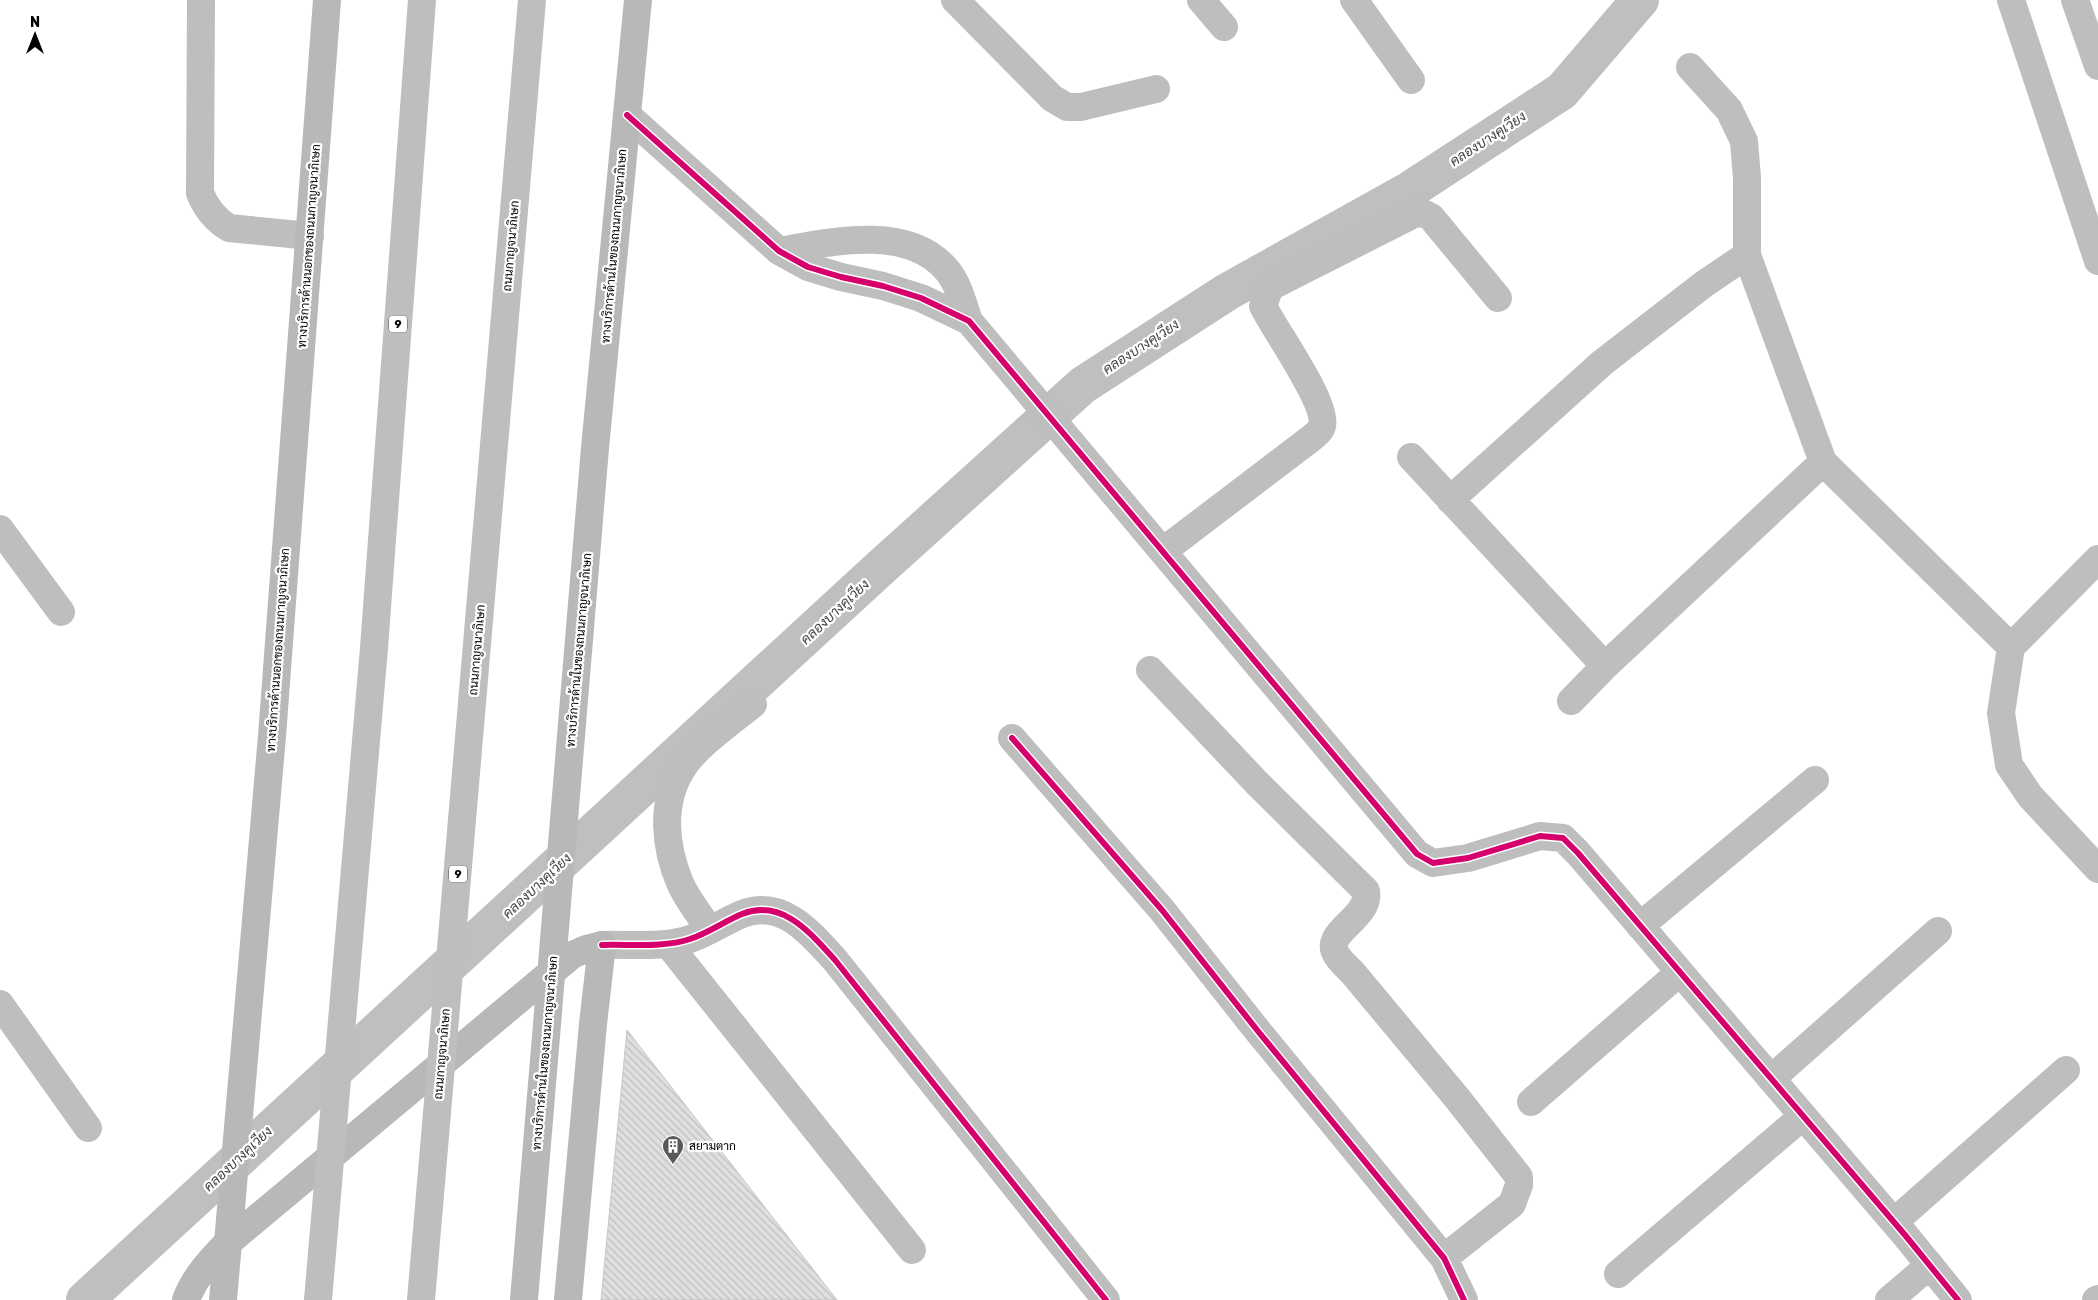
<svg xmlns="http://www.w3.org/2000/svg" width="2098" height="1300" font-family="Rubik,Sarabun,sans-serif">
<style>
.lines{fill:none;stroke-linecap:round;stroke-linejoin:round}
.canal{stroke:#bfbfbf;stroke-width:38}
.building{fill:url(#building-back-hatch);stroke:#c7c7c7}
.street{stroke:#bebebe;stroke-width:28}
.secondary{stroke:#b8b8b8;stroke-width:28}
.highway{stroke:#bebebe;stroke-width:28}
.cycleway-casing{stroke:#fff;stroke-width:9}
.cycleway{stroke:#d6006c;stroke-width:6}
.labels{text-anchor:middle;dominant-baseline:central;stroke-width:4.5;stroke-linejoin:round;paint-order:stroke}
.shield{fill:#fff;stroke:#4c4c4c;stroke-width:1}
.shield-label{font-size:11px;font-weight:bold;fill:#000}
.street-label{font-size:12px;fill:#000;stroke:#fff}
.poi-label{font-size:12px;fill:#000;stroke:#fff;text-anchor:start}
.water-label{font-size:14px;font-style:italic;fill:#444;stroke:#fff}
</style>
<defs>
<pattern id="building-back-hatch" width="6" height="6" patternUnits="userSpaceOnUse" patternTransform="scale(1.25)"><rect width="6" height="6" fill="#dfdfdf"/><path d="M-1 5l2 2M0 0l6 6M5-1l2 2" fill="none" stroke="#bebebe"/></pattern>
</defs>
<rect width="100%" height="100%" fill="#fff"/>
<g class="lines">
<path class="canal" d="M85,1300l793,-730 205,-185 144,-93 183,-102 152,-99 78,-91"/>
</g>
<path class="building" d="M627,1030l210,270h-236z"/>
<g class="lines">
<path class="street" d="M201,0l-1,193c6,15 14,26 29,35l81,8
M955,0l97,98 15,9h14l75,-18
M1201,0l23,27
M1354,0l57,80
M2011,0l87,261
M2075,0l23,66
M1690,67l39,43 15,31 3,37v77l76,207 188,185
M627,115l152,136 29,16 33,10 42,9 38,12 48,23 448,533 16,9 35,-5 72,-22 23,2 15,15 327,382 53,65
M779,251c51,-9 128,-27 167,18 12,13 17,35 23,52
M1411,457l194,209
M1450,500l152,-137 102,-79 43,-29
M0,529l61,83
M1163,551l146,-111c5,-4 11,-8 13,-14 6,-23 -47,-95 -59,-120l7,-19 144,-73 9,-1 8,4 67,81
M2098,559l-87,88 -10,66 8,52 21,31 68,73
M1150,670l106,112 110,109c5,29 -47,41 -28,66 4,6 9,10 14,15l105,126 62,79v8l-7,19 -68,54
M1571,701l34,-35 218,-204
M1012,738l150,172 95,120 187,228 20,42
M1640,926l175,-146
M709,929c-9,-14 -22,-30 -29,-46 -15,-36 -20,-79 2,-114 13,-22 50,-48 71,-65
M668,944l244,306
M602,945c29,-1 61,3 88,-6 18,-6 35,-18 52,-25 41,-16 69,20 93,46l271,340
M0,1004l88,124
M1771,1079l167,-148
M1531,1102l149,-130
M1894,1222l172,-152
M1618,1274l185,-158
M1889,1300l41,-35
M2096,1300l2,-1"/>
<path class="secondary" d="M186,1300c8,-22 23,-38 39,-55l347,-290 14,-6 16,-4 -9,79 -25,276
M223,1300l49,-564 55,-736
M524,1300l71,-852 43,-448"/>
<path class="highway" d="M318,1300l56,-652 48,-648
M421,1300l111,-1300"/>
<g class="cycleway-casing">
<path id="cycleway" d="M627,115l152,136 29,16 33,10 42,9 38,12 48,23 448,533 16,9 35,-5 72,-22 23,2 15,15 327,382 53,65
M1012,738l150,172 95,120 187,228 20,42
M602,945c29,-1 61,3 88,-6 18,-6 35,-18 52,-25 41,-16 69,20 93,46l271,340"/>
</g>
<use href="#cycleway" class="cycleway"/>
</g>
<defs>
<g id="building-pin" transform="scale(1.125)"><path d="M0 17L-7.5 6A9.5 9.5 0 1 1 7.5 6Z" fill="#595959" stroke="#fff"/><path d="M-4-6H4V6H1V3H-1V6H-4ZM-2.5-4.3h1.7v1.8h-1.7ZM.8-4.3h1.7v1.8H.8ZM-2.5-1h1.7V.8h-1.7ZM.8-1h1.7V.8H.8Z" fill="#fff"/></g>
</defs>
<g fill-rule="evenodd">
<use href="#building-pin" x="673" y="1146"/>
</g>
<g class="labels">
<g class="shield">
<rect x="389" y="315.5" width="18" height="17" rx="4"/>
<rect x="449" y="865.5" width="18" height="17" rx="4"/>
</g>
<g class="shield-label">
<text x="398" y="324">9</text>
<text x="458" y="874">9</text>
</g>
<g class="street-label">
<text transform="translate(309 246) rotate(-86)">ทางบริการด้านนอกของถนนกาญจนาภิเษก</text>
<text transform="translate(511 246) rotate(-85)">ถนนกาญจนาภิเษก</text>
<text transform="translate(614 246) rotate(-85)">ทางบริการด้านในของถนนกาญจนาภิเษก</text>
<text transform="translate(278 650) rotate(-86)">ทางบริการด้านนอกของถนนกาญจนาภิเษก</text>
<text transform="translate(477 650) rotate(-85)">ถนนกาญจนาภิเษก</text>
<text transform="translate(579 650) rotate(-85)">ทางบริการด้านในของถนนกาญจนาภิเษก</text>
<text transform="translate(545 1053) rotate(-85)">ทางบริการด้านในของถนนกาญจนาภิเษก</text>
<text transform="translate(442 1054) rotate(-85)">ถนนกาญจนาภิเษก</text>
</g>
<g class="poi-label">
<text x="689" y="1146">สยามตาก</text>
</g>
<g class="water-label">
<text transform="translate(1488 139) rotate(-33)">คลองบางคูเวียง</text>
<text transform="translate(1141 347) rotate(-33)">คลองบางคูเวียง</text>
<text transform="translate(835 612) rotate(-43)">คลองบางคูเวียง</text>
<text transform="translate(537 886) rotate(-43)">คลองบางคูเวียง</text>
<text transform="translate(238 1159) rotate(-43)">คลองบางคูเวียง</text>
</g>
</g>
<g transform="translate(35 35)" stroke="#ffffff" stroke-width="4" paint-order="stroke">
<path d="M0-4L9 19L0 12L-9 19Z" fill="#000000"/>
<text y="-8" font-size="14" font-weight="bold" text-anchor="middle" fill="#000000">N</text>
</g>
</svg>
